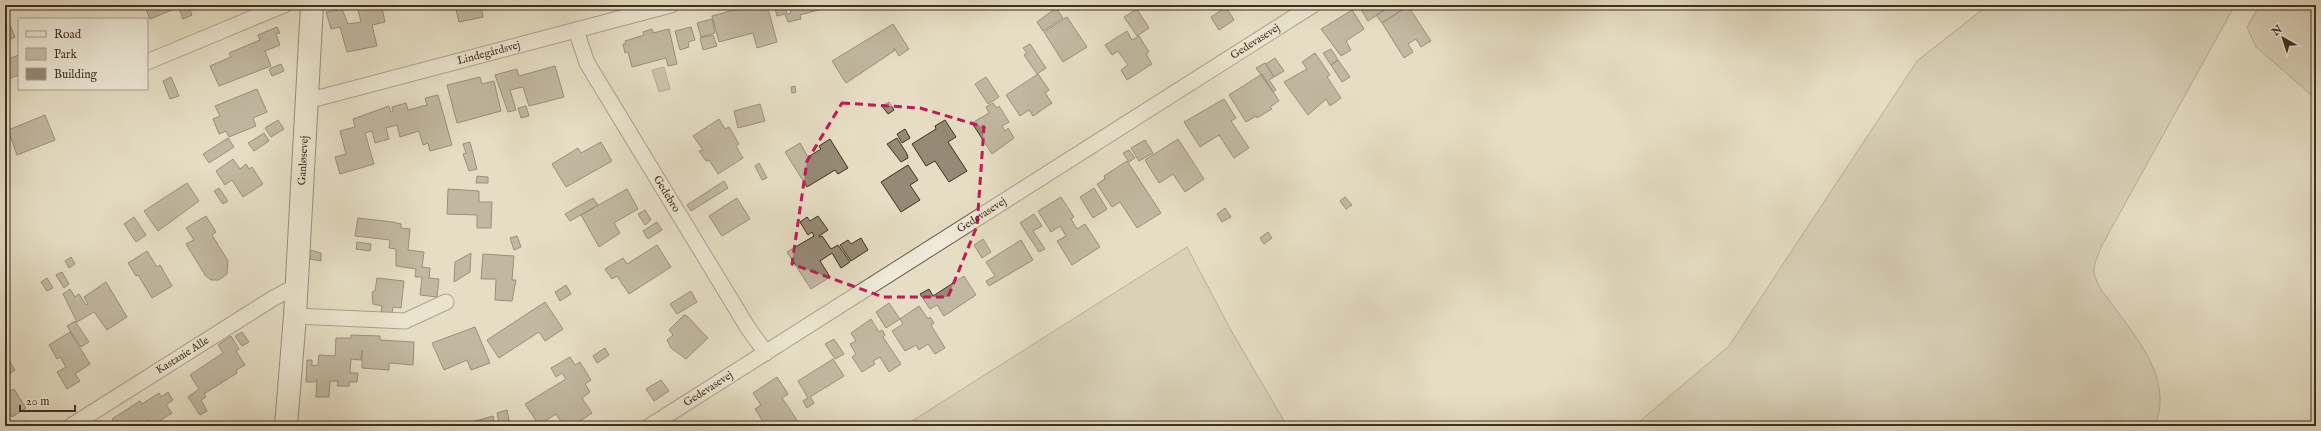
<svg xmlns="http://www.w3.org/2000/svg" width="2321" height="431" font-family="'IM FELL English',serif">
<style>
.green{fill:#cac0a8;stroke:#847865}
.water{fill:#ada28d;stroke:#817462}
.building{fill:#968a76;stroke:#3f2f22}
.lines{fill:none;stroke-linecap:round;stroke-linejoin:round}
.street-casing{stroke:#695b4a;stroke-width:17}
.secondary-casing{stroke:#3f2f22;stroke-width:24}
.street{stroke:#efead9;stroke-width:15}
.secondary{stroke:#efead9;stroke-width:22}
.marked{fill:none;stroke:#c2185b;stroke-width:3;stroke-dasharray:8 5;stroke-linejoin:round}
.labels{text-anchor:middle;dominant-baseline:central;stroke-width:3;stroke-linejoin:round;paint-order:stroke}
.street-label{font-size:11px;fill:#3f2f22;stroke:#efead9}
</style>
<rect width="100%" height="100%" fill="#e6dec4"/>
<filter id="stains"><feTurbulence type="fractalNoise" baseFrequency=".005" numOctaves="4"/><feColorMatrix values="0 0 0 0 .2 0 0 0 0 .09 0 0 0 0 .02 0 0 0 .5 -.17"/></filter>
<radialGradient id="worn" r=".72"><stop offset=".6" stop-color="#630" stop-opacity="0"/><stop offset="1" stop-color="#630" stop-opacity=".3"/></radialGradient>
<path class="green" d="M1988,5h247l-134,242c-2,6 -7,16 -7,23 0,10 9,23 15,30 26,37 65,77 46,126h-521l95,-80 188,-285z
M2260,5h56v94l-60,-52 -9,-20z
M1187,247l45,85 55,94h-383z"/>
<path class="water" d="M664,67l6,22 -11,3 -7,-22z"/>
<path class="building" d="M144,5h26l2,5 -22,9z
M178,5h10l4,10 -9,4z
M455,5h26l2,12 -24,5z
M752,5h15l10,37 -20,6 -4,-15 -34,9 -7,-26z
M774,5h11l2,9 4,-1 -2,-8h39l1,2 -29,8 1,4 -13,3 -3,-8 -8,2z
M1361,5h22l3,4 -18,12 -9,-15z
M1383,5h24l1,1 -26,17 -6,-8 10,-6z
M375,6l1,3 6,-1 3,14 -13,3 5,21 -30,6 -7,-25 -9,2 -5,-17 16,-3 6,15 13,-2 -3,-12z
M1408,6l23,35 -10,6 -5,-8 -8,5 5,8 -9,6 -22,-35z
M1226,7l8,13 -15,10 -8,-13z
M1056,8l7,10 -20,13 -6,-9z
M1137,9l12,19 -12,8 -13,-19z
M1352,10l12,19 -18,12 5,9 -10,6 -20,-27z
M1067,17l20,30 -24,15 -19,-30z
M7,18l8,19 -10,5v-23z
M712,19l3,14 -14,4 -4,-14z
M893,24l16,25 -10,7 -5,-8v3l-48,32 -14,-22z
M277,27l3,6 -4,1 4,11 -15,6 6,15 -52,20 -9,-20 21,-9 -2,-4 31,-13 -2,-5z
M691,27l4,13 -7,2 1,5 -9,3 -5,-19z
M652,29l1,4 16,-4 8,35 -9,2 -2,-8 -34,9 -4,-15 -3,1 -2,-9h3l-1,-3 19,-6 -1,-3z
M1127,31l5,9 7,-4 10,16 -3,2 6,10 -25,16 -6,-10 7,-5 -10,-14 -6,4 -7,-10z
M713,35l4,11 -14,4 -3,-12z
M1030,44l16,24 -9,6 -13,-19 3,-2 -4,-5z
M1331,49l7,11 -7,5 -8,-12z
M1315,53l15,22 -3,2 14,21 -11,8 -4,-7 -18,16 -24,-33 23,-13 -5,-7z
M19,55v20l-14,5v-20z
M1275,58l9,13 -10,6 -8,-13z
M1338,60l12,17 -8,5 -11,-17z
M1265,63l9,14 -5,3 7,10 -3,2 -17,-24z
M281,64l3,7 -12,5 -3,-7z
M555,66l9,31 -35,9 -6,-19 -13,3 6,20 -8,2 -13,-37 22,-6 2,7z
M1038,74l11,16 -4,3 7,10 -19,13 -4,-6 -9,6 -14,-21z
M1262,74l17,27 -9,6 2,2 -15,9 -1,-2 -10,6 -17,-27z
M171,77l8,19 -9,3 -7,-18z
M480,77l2,7 12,-3 7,30 -44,12 -10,-38z
M986,77l13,20 -11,7 -13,-20z
M795,86l1,6 -4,1 -1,-6z
M257,89l10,23 -14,6 3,8 -27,11 -3,-6 -7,3 -6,-15 7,-3 -5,-10z
M438,95l14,50 -22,6 -2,-8 -5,2 -4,-14 -19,6 -3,-12 -11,3 3,11 -14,4 -3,-12 -7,2 9,31 -34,10 -5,-17 11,-3 -6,-23 15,-4 -2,-8 36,-13 2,6h2l-1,-5 14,-4 2,7 19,-5 -2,-7z
M1224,99l12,19 -5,3 18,27 -15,10 -15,-23 -19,12 -16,-25z
M889,102l5,8 -6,4 -6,-8z
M993,103l4,5 2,-2 10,16 -7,4 3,5 3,-3 6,10 -22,16 -20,-31 17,-10 -3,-6z
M760,104l5,17 -27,7 -4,-17z
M526,106l3,10 -8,2 -3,-10z
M45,115l10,25 -38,15 -9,-25z
M719,119l6,10 4,-2 10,17 -3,2 7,12 -25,16 -9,-14 -3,1 -7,-10 4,-1 -10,-14z
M278,120l6,9 -13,8 -6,-9z
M945,120l11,17 -8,5 19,29 -18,11 -14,-21 -9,5 -14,-22 24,-15 -1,-3z
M905,129l5,9 -8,5 -5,-9z
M264,133l5,8 -15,10 -6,-8z
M228,138l6,9 -25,16 -6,-9z
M897,138l10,16 1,4 -7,4 -14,-18z
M830,139l18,29 -10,6 -3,-4 -28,17 -22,-35 15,-9 8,14 13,-8 -2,-3z
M1178,139l26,40 -19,13 -12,-18 -14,9 -14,-23z
M1145,140l8,13 -14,8 -8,-13z
M470,142l7,27 -8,2 -6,-17 3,-1 -3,-9z
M601,142l11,19 -46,26 -14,-23 26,-16 3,5z
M1129,150l6,8 -6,4 -6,-9z
M233,159l7,10 6,-5 3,5 3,-2 11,17 -20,13 -11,-17 -7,5 -9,-14z
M1127,161l34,52 -24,15 -17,-26 -8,5 -15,-23 8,-5 -1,-3z
M759,163l8,15 -5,2 -7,-14z
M908,165l10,15 -8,5 10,15 -19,12 -20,-30z
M477,176l11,1v6h-12z
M724,181l4,7 -37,23 -4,-6z
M187,183l12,18 -41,30 -14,-20z
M219,188l9,13 -5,3 -9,-13z
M1094,188l13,21 -14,9 -13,-21z
M448,189l31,2v11h13l-1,26h-14v-13l-30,-1z
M627,189l11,20 -24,14 6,10 -21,14 -18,-32z
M1061,197l13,20 -3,2 6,10 8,-5 15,23 -28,18 -15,-24 9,-5 -6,-10 -9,6 -13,-21z
M1345,197l7,8 -6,4 -6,-8z
M593,198l5,7 -28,16 -5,-7z
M737,198l13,21 -28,17 -13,-20z
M1225,208l6,9 -9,5 -5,-8z
M645,210l6,10 -6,5 -7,-11z
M1034,214l8,12 -9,5 12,18 -6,3 -19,-29z
M206,216l10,16 -4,3 16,26 -1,13 -8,6h-8l-6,-5 -19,-31 8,-4 -8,-12z
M818,216l10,14 -9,6 1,1 2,-1 9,13 7,-4 12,17 -9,6 -9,-15 -12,8 10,16 -19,12 -24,-37 27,-16 -2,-4 -4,3 -8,-13 7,-5 3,4z
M134,217l12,18 -10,7 -12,-18z
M358,218l35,4 8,2v4l9,1 -2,21 16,2 -2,15 8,1 -1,10 10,1 -2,18 -17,-2 2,-18h-7l1,-8 -20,-3v-17l-7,-1 1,-8 -35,-4z
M657,222l5,8 -14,9 -5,-8z
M1268,232l4,6 -8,6 -4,-6z
M517,236l4,11 -7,3 -4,-12z
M861,238l7,12 -17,11 -11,-16 8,-5 3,4z
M983,239l8,13 -9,6 -8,-13z
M1021,240l12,20 -44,26 -3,-5 9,-5 -9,-14z
M357,242l14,2 -1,7 -14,-2z
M657,245l14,22 -42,27 -12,-18 -5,3 -7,-10 18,-11 4,6z
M310,250l11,3v8l-11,-2z
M147,251l10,16 3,-2 12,21 -20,12 -14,-23 -2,1 -8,-13z
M471,253l-1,19 -16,10 1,-20z
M483,254l31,2 -2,24h4l-4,21 -17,-1 1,-21h-15z
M71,257l4,7 -6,4 -4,-7z
M62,272l7,12 -5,4 -8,-13z
M964,276l12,19 -32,21 -7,-11 -7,4 -10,-15 9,-5 4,7z
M47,278l6,10 -6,3 -6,-9z
M377,278l27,3 -3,27 -8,-1 -1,6 -11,-1 1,-6 -9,-2 -1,-12 3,-1z
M106,282l21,35 -20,13 -13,-18 -17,10 -14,-28 7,-5 5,8 4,-3 7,11 2,-1 -4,-7z
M566,285l5,9 -11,7 -5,-9z
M691,291l6,11 -20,12 -7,-10z
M545,302l18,27 -18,12 -6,-9 -40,26 -12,-18z
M889,303l11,16 -14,9 -10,-16z
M919,306l9,13 2,-2 4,6 -3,2 14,23 -10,6 -7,-10 -9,6 -3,-5 -11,6 -13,-20 11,-7 -3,-5z
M684,315l3,1 21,22 -22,21 -15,-11 -4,-8 6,-5 -4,-5z
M871,319l8,13 3,-2 3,5 -2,2 18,27 -12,8 -9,-15 -7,4 2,3 -13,8 -10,-15 4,-3 -6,-10 6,-3 -5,-8z
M75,321l14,21 -8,5 -14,-21z
M475,327l15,36 -19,7 -4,-10 -23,10 -12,-27z
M70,332l20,32 -15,10 5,7 -13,8 -10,-17 9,-5 -6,-10 -3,2 -8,-14z
M242,332l7,10 -7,4 -7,-10z
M351,335l29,1v4l34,2 -1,23 -24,-2v7l-27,-2v-18l-1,10 -10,-1 -1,14h8l-1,9h-8v4h-12l1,-5h-8l-1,16h-13l1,-18 -2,3h-9l1,-22h5v6l6,-1 1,-10 16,1 1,-18h15z
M231,336l8,13 -3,2 9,14 -9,5 1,3 -33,21 2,3 -5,3 6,11 -7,4 -12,-18 11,-8 -9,-14 33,-22 -5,-8z
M834,339l10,15 -9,5 -10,-15z
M605,348l4,7 -12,8 -4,-7z
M5,354l10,16 -9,6 4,7 -4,2 4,6 4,-2 12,19 -14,9 -7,-10z
M570,357l5,8 5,-3 11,18 -6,4 5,8 -8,6 10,15 -19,13h-9l-8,-12 -17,11 -14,-21 41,-25 -4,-6 -6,4 -5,-9z
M833,359l11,17 -34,21 4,6 -7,5 -4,-7 5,-3 -10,-17z
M777,377l11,17 -6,4 19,28h-35l-11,-17 6,-4 -8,-12z
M661,380l8,11 -15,10 -8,-12z
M168,392l5,8 -7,5 6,8 -19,12 -4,-5 -9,6h-24l-4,-7 28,-18 2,3 17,-11 2,4z
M507,410l2,11 -10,2 -2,-10z
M493,416l2,10h-37z
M356,422l1,4h-12v-2z"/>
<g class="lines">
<g class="street-casing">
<g id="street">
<path id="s1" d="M576,30l11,33 161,265 18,25"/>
<path d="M147,62l137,-57"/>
<path id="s2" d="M307,101l364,-96"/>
<path d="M295,316l110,5 41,-19"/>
<path id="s3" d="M71,426l201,-127 24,-13"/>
<path id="s4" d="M650,426l663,-421"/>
</g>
</g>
<g class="secondary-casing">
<g id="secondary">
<path id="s5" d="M286,426l9,-110 17,-311"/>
</g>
</g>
<use href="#street" class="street"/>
<use href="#secondary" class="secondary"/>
</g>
<path d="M0 0H2321V431H0ZM842,103l78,5 64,19 -7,99 -29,71h-65l-91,-33 15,-103z" fill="#e6dec4" fill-opacity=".55" fill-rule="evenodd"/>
<path class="marked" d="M842,103l78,5 64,19 -7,99 -29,71h-65l-91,-33 15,-103z"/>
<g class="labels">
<g class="street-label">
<text stroke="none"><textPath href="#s4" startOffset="717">Gedevasevej</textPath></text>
<text stroke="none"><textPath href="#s2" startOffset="188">Lindegårdsvej</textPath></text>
<text stroke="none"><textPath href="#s5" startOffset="266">Ganløsevej</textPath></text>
<text stroke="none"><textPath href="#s1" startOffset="188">Gedebro</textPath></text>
<text stroke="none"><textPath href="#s4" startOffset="393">Gedevasevej</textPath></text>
<text stroke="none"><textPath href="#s3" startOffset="132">Kastanie Alle</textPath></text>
<text stroke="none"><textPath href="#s4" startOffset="69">Gedevasevej</textPath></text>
</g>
</g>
<rect width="2321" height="431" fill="none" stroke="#e6dec4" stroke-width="20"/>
<rect x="6" y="6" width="2309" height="419" fill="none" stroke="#3f2f22" stroke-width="2"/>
<rect x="10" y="10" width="2301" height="411" fill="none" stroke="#3f2f22"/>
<rect x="18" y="18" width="130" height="72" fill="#efead9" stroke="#a99f90"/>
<rect x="26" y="31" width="20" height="6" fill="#efead9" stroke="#a99f90"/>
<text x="54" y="38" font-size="12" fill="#3f2f22">Road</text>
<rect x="26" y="48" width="20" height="12" fill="#cac0a8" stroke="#a99f90"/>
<text x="54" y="58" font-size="12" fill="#3f2f22">Park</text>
<rect x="26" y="68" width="20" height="12" fill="#968a76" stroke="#a99f90"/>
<text x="54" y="78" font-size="12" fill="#3f2f22">Building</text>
<g transform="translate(2283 38) rotate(321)" stroke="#efead9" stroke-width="3" paint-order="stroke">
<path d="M0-3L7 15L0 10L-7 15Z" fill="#3f2f22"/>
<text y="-6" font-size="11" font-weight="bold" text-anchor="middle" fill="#3f2f22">N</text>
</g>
<path d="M20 405v6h55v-6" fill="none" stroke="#3f2f22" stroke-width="2"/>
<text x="26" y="405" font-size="12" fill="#3f2f22" stroke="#efead9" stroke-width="3" paint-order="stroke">20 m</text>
<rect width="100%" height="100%" filter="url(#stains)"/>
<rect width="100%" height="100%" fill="url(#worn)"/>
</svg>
